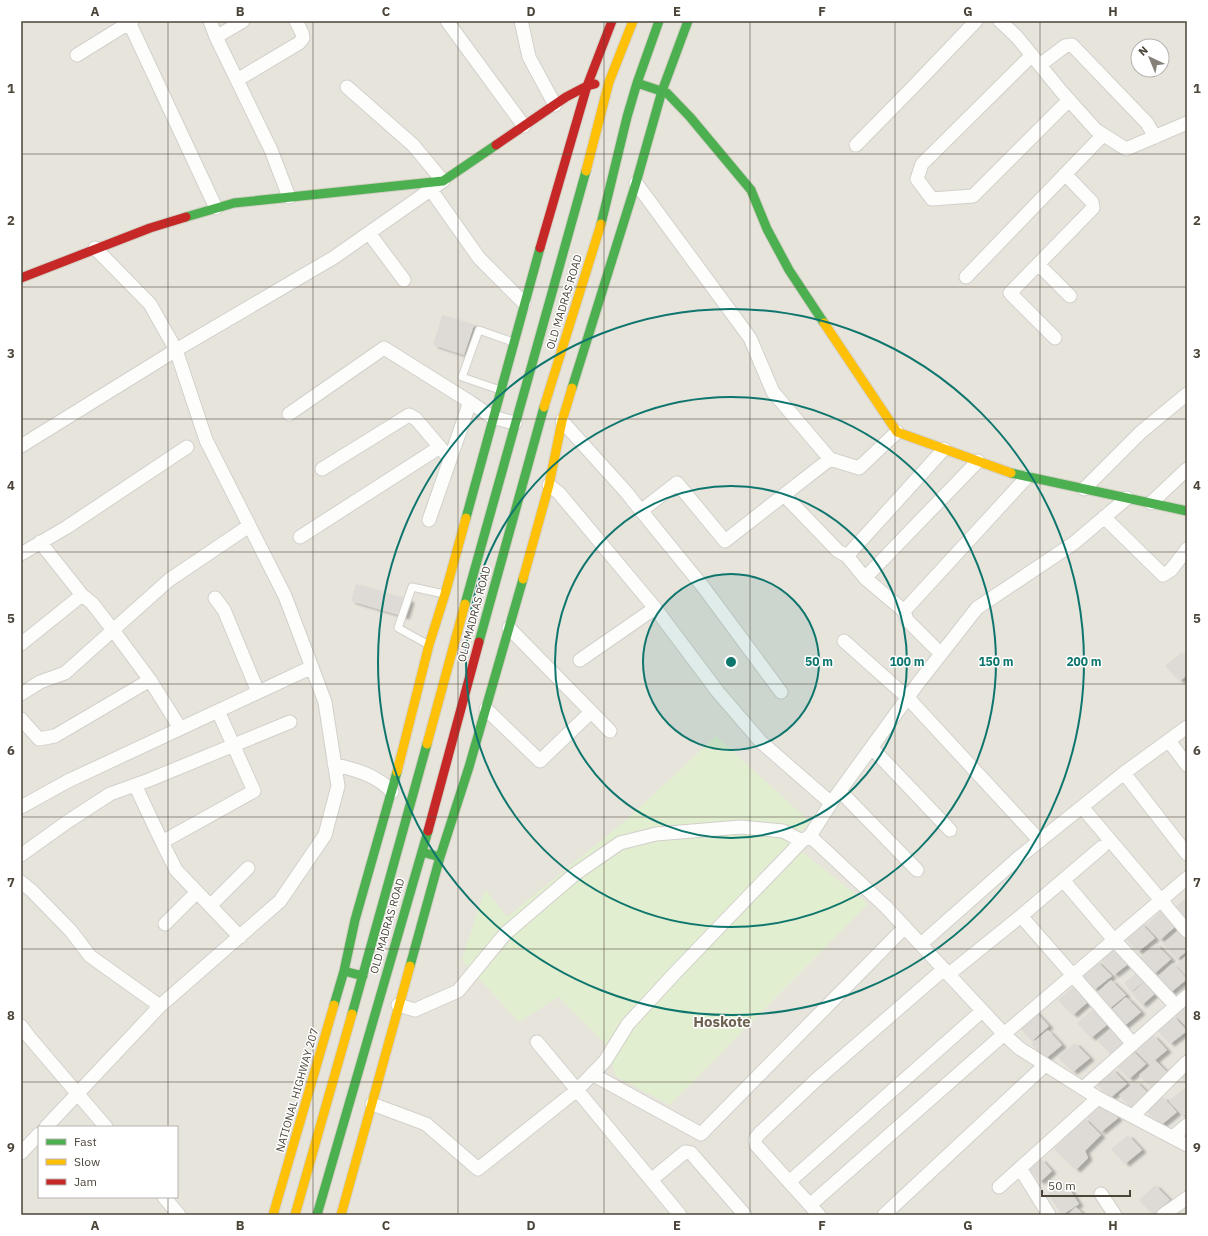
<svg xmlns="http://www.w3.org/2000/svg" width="1208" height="1236" font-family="'IBM Plex Sans',sans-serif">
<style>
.residential{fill:#e7e4dc;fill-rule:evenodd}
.green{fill:#e1eecf}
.building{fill:#dedbd6;filter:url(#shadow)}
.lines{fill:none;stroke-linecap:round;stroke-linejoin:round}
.lane-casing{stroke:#d2d0cb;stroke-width:9}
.street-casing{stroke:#d2d0cb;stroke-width:15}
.fast-casing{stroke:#d3cfc5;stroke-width:11}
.slow-casing{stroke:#d3cfc5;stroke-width:11}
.jam-casing{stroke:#d3cfc5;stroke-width:11}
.lane{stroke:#fdfdfc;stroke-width:7}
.street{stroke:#fdfdfc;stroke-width:13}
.fast{stroke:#4caf50;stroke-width:9}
.slow{stroke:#ffc107;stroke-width:9}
.jam{stroke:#c62828;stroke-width:9}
.grid{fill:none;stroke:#4b4439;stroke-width:1;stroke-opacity:0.55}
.ring{fill:none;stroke:#0f766e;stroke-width:2}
.labels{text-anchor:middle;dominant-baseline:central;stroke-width:3;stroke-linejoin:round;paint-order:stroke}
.street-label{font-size:11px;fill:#4b4439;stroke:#fff}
.district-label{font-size:15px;font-weight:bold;fill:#6e6250;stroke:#fff}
.centre{fill:#0f766e;stroke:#fff;stroke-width:2}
.ring-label{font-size:12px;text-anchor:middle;font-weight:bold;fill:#0f766e;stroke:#fff;stroke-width:3;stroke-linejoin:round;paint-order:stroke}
.neatline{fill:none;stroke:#4b4439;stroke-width:1.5}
.grid-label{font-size:13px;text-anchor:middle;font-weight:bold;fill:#4b4439}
</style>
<defs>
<filter id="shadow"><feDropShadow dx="4.5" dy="2.5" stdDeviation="1" flood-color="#0004"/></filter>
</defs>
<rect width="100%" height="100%" fill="#f4f2ee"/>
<path class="residential" d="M21,21h1166v1194h-1166zM1138,46h24v24h-24zM39,1127h138v70h-138z"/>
<path class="green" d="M716,736l94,86 -19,21 77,61 -198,201 -55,-29 -7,-30 -50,-49 -39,25 -57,-62 23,-71 22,28 118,-96z"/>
<path class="building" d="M442,315l32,10 -10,30 -31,-10z
M356,584l54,16 -5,17 -54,-16z
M1182,652l5,5v18l-7,6 -15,-15z
M1187,897v25l-13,-14z
M1162,910l15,15 -17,15 -14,-15z
M1141,923l14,15 -17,14 -14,-15z
M1179,930l8,7v14l-10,8 -14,-15z
M1156,944l15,15 -17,15 -15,-15z
M1117,946l15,15 -18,14 -14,-15z
M1187,955v22l-11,-12z
M1097,961l15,15 -18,14 -14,-15z
M1173,963l14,16 -17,14 -14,-15z
M1140,970l7,9 -16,13 -7,-9z
M1147,979l11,12 -16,14 -10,-12z
M1111,980l15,15 -18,15 -14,-15z
M1075,985l15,15 -17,15 -15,-15z
M1126,997l15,15 -18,15 -14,-15z
M1187,999v28l-15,-15z
M1093,1009l15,15 -17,14 -14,-15z
M1035,1011l14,15 -17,15 -14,-15z
M1173,1015l14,16 -17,13 -14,-15z
M1114,1026l15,16 -17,14 -14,-15z
M1048,1030l14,15 -17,14 -14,-15z
M1153,1035l14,15 -12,10 15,15 -17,15 -14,-15 12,-10 -15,-16z
M1075,1043l15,15 -17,14 -15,-15z
M1131,1049l15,15 -17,15 -14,-15z
M1112,1069l15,15 -17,14 -15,-15z
M1187,1069v15l-7,-8z
M1136,1081l15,15 -18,14 -14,-15z
M1186,1087l1,1v25l-4,3 -14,-15z
M1163,1097l14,15 -17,14 -14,-15z
M1104,1103l14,15 -17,14 -14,-15z
M1084,1118l17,17 -16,16 3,7 -12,12 -22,-21z
M1128,1135l14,15 -17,14 -14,-15z
M1041,1159l11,12 -12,11 -11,-12z
M1065,1182l14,22 -17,11 -14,-21z
M1155,1185l15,15 -17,15 -14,-15z
M1076,1207l8,8h-17z"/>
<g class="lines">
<g class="lane-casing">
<path id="lane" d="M500,390l-38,-13 17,-47 34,12
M429,645l-31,-17 14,-41 32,7"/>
</g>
<g class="street-casing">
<path id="street" d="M210,21l6,16 55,113 18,47
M447,21l77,105
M521,21l1,4 7,32 26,48
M1000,21l17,16 44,54 35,39 30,19 61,-26
M129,22l87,186
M216,37l27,-16
M77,55l55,-34
M1032,55l-110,109 -5,15 15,20 41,-3 96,-96
M1040,65l25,-19 7,-1 75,78 8,14
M237,80l62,-37 4,-5 -1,-5 -6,-12
M856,145l57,-58 63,-66
M636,183l114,155 23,54 57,67 29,9 38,-36
M431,190l48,68 45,45
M369,233l35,47
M1038,264l32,32
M966,277l137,-142
M1055,338l-45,-45 83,-85 -1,-6 -27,-28
M289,414l95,-66 86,54 22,15 23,6
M562,421l65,72 7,9 70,86 77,104
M21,446l155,-96 157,-92 110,-77 -30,-36 -66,-58
M322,469l87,-54 7,4 34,40
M549,485l10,8 96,115 63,84 43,50 70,61 88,-121 58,-74 97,-65 53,-45
M1084,489l57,-57 46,-38
M784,495l54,56 9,5 18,22 39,33 3,9 34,34
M1151,503l36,-34
M641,511l36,-28 48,58 105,-82
M1104,517l59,58 8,-5 16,-21
M429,520l41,-118
M300,537l140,-90
M40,542l42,53 10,8 21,27 37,50 30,48
M21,554l46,-27 120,-80
M847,556l97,-107
M865,578l113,-117
M215,598l9,12 34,82
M904,611l123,-134
M509,628l101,103
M844,641l64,57 132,143
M21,644l61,-49
M580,660l75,-52
M21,694l19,-12 25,-9 104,-93 80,-54
M486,709l54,52 51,-49
M21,719l18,20 16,-3 95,-56
M1169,741l18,24
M872,748l78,82
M334,764c22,6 43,11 58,28
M1124,773l63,81
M135,785l27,57 14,28 64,67
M840,791l77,79
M21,807l47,-26 244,-114
M1082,807l105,124
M810,836l76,71 118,127 15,14 79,50 89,47
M162,842l92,-51 -36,-80
M21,855l46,-33 43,-28 39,-14 141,-58
M1063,880l51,60 62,66
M21,882l11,9 39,40 19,25 70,50
M210,906l38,-38
M1021,916l112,128
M165,924l32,-32
M921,944l96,-85 107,-86 63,-46
M949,974l72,-58 81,-69
M398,1005l17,5 43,-19 48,-58 69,-59 45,-31 36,-9 85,-7 42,4 19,10
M21,1026l9,12 76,89
M537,1042l40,48 28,-29 23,-37 47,-51 127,-132 8,-5 21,-33
M592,1074l109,60 204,-207
M1083,1088l104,-92
M372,1104l54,20 52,45 99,-79 103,125
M1133,1116l54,-54
M46,1127l114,-121 120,-105 45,-66 13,-49 -13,-84 -40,-106 -79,-156 -30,-90 -26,-46 -55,-56
M1173,1137l14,-12
M21,1153l18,-19
M1020,1168l29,47
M651,1180l34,-28 6,1 54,62
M789,1182l193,-171
M999,1187l99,-89
M1101,1194l14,21
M164,1197l15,18
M810,1205l194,-171 183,-156
M819,1215l-63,-70 -1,-6 5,-6 55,-52 129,-112
M884,1215l161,-150
M1163,1215l24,-17"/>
</g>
<g class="fast-casing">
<path id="fast" d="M637,83l30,10 23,24 61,73 16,39 22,41 35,53
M186,217l48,-14 209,-22 53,-36
M601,224l26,-107 10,-34 22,-62
M572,388l64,-205 26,-92 26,-70
M1011,473l176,38
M466,518l74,-270
M465,604l121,-433
M479,642l65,-235
M422,852l18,5
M410,966l30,-109 29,-90 54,-188
M344,971l19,5
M334,1005l10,-34 11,-51 42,-148
M352,1014l75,-270
M317,1215l111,-384"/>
</g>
<g class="slow-casing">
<path id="slow" d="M586,171l23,-89 24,-61
M824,323l73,109 114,41
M544,407l57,-183
M523,579l26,-94 13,-64 10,-33
M427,744l38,-140
M397,772l32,-127 16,-51 21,-76
M273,1215l61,-210
M295,1215l57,-201
M341,1215l69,-249"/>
</g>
<g class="jam-casing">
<path id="jam" d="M496,145l70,-48 21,-11 8,-2
M540,248l47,-162 25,-65
M21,278l129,-50 36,-11
M428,831l51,-189"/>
</g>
<use href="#lane" class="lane"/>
<use href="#street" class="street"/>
<use href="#fast" class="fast"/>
<use href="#slow" class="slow"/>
<use href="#jam" class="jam"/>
</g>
<path class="grid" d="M168,21v1106M313,21v1194M458,21v1194M604,21v1194M750,21v1194M895,21v1194M1040,21v1194M21,154h1166M21,287h1166M21,419h1166M21,552h1166M21,684h1166M21,817h1166M21,949h1166M21,1082h1166M168,1197v18"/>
<circle cx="731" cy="662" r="88" fill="#0f766e" fill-opacity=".12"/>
<g class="ring">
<circle cx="731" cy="662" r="88"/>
<circle cx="731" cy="662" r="176"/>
<circle cx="731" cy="662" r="265"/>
<circle cx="731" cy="662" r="353"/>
</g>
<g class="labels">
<g class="street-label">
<text transform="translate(564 302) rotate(-73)">OLD MADRAS ROAD</text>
<text transform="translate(474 614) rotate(-75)">OLD MADRAS ROAD</text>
<text transform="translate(387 926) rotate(-74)">OLD MADRAS ROAD</text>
<text transform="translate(297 1090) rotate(-74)">NATIONAL HIGHWAY 207</text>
</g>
<g class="district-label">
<text x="722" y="1021">Hoskote</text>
</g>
</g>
<circle cx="731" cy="662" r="6" class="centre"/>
<g class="ring-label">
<text x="819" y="666">50 m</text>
<text x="907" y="666">100 m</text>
<text x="996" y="666">150 m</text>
<text x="1084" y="666">200 m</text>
</g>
<rect width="1208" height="1236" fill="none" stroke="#ffffff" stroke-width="44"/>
<rect x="38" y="1126" width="140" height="72" fill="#ffffff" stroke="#b7b4b0"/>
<rect x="46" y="1139" width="20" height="6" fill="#4caf50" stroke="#b7b4b0"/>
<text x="74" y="1146" font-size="12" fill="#4b4439">Fast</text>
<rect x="46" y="1159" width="20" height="6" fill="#ffc107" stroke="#b7b4b0"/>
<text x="74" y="1166" font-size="12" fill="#4b4439">Slow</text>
<rect x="46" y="1179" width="20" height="6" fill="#c62828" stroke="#b7b4b0"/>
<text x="74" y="1186" font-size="12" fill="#4b4439">Jam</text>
<g transform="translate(1150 58) rotate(316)"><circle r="19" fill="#ffffff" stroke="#b7b4b0"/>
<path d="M0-3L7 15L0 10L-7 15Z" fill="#868178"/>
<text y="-6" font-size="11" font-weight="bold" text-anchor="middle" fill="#4b4439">N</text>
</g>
<path d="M1042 1190v6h88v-6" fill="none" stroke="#4b4439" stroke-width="2"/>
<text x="1048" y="1190" font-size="12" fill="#4b4439" stroke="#ffffff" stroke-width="3" paint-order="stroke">50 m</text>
<rect x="22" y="22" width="1164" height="1192" class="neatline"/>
<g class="grid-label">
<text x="95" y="16">A</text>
<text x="240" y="16">B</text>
<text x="386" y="16">C</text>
<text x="531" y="16">D</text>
<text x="677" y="16">E</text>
<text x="822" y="16">F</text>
<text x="968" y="16">G</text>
<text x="1113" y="16">H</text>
<text x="11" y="93">1</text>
<text x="1197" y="93">1</text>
<text x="11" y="225">2</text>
<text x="1197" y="225">2</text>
<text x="11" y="358">3</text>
<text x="1197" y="358">3</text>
<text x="11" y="490">4</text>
<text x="1197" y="490">4</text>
<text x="11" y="623">5</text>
<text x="1197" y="623">5</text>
<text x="11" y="755">6</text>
<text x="1197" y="755">6</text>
<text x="11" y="887">7</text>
<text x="1197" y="887">7</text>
<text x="11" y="1020">8</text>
<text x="1197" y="1020">8</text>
<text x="11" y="1152">9</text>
<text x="1197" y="1152">9</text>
<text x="95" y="1230">A</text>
<text x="240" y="1230">B</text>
<text x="386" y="1230">C</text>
<text x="531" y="1230">D</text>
<text x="677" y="1230">E</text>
<text x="822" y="1230">F</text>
<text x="968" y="1230">G</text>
<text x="1113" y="1230">H</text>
</g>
</svg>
